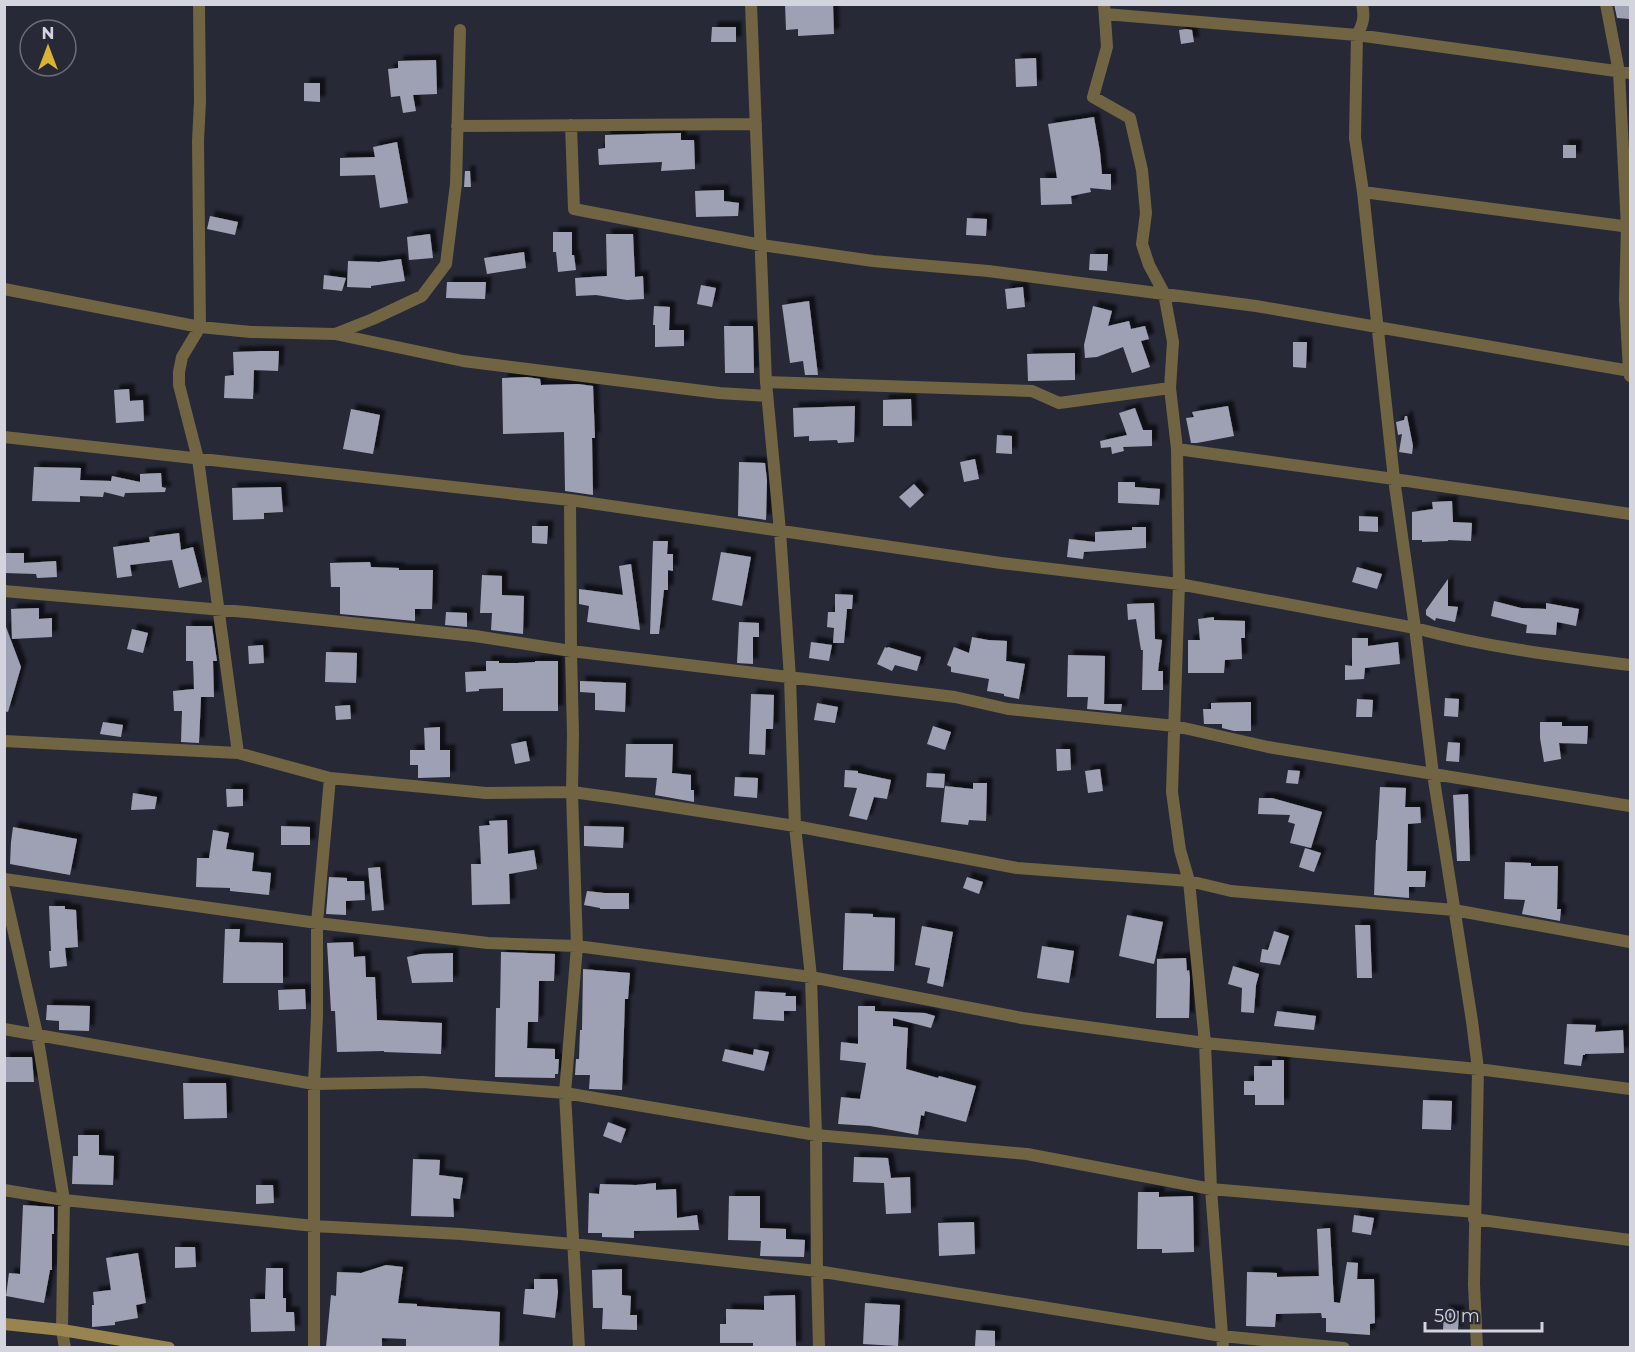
<svg xmlns="http://www.w3.org/2000/svg" width="1635" height="1352" font-family="Montserrat,sans-serif">
<style>
.building{fill:#9ea1b3;filter:url(#shadow)}
.lines{fill:none;stroke-linecap:round;stroke-linejoin:round}
.street{stroke:#706443;stroke-width:12}
.secondary{stroke:#98844e;stroke-width:12}
</style>
<defs>
<filter id="shadow"><feDropShadow dx="5.5" dy="-5.5" stdDeviation="1.5" flood-color="#0009"/></filter>
</defs>
<rect width="100%" height="100%" fill="#272937"/>
<path class="building" d="M785,4h48l1,30 -36,2v-7l-12,1z
M1614,4h16v15l-13,-1z
M712,27h24v15h-25z
M1186,29l6,1 2,12 -13,2 -2,-14z
M1036,58l1,28 -21,1 -1,-28z
M436,60l1,34 -24,1 3,16 -13,2 -3,-17 -9,1 -3,-28 10,-1v-7z
M304,83h16v19l-16,-1z
M1094,117l6,35 2,22h9v16l-21,-2 1,4 -20,4 1,8 -31,1 -1,-27h17l-9,-54z
M681,133v7h13l1,29 -34,2 1,-9 -63,3 -1,-16 7,-1v-13z
M397,142l11,61 -28,5 -5,-33 -35,1v-18l35,-1 -2,-10z
M1563,145h13v13h-13z
M465,171h5l1,16h-7z
M724,190v11l15,2 -1,13 -42,1 -1,-26z
M210,216l28,6 -3,13 -28,-6z
M967,218l20,1 -1,17 -20,-1z
M553,232h19v23h2l2,15 -18,2 -2,-20h-3z
M430,234l3,24 -24,2 -2,-23z
M606,234h27l2,43 8,-1 1,23 -17,1 -31,-5 -20,1 -1,-18 32,-2z
M524,252l2,16 -39,6 -3,-16z
M1090,254h18l-1,17 -18,-1z
M401,259l4,22 -34,5v2l-24,-1 1,-26 31,1z
M324,275l22,3 -4,13 -19,-2z
M447,282h39l-1,17 -39,-1z
M701,285l15,3 -4,19 -15,-3z
M1023,287l2,20 -18,2 -2,-20z
M809,301l9,74h-13l-2,-14 -13,2 -8,-58z
M654,306l16,1 -1,23h15v16l-29,1v-22h-2z
M1093,306l19,5 -4,15 21,-5 2,8 14,-3 4,13 -8,2 9,26 -18,6 -9,-26 -26,10 -12,1 -1,-13z
M724,326h29l1,47h-29z
M1293,342h14l-1,26 -13,-1z
M261,351h18l-1,20 -24,-1 -1,29 -29,-1 1,-22 9,-1 -1,-23z
M1075,353v27l-47,1 -1,-27z
M527,377l13,2 1,6 37,-1 15,2 2,52h-3l1,57 -28,-4 -1,-59 -61,2 -1,-56z
M129,389l1,12 13,-1 1,21 -28,2 -2,-33z
M911,399l1,27h-29v-26z
M855,406l-1,36 -16,1 -1,-3 -28,1v-5l-15,1 -1,-29z
M1228,406l6,30 -37,7h-6l-5,-25 8,-1 -2,-5z
M1135,408l8,22h9v16l-29,1 1,4 -12,3 -1,-7 -10,1 -1,-7 27,-6 -8,-22z
M351,409l29,6 -7,39 -30,-5z
M1405,416h2l6,30 -1,8 -13,-2 3,-18 -4,1 -2,-13 8,-2z
M997,435l15,1v18l-16,-1z
M975,459l4,20 -15,3 -4,-20z
M739,462l26,1 2,17 -1,40 -28,-4z
M34,467l47,1 -1,12 31,1 1,-5 28,6v-8l21,-1 1,14 4,1 -1,4 -40,1 -1,4 -20,-5 -1,5 -23,-1v6l-48,-1z
M1118,482h17v5l25,2 -1,16 -41,-2z
M914,484l10,11 -14,13 -11,-11z
M281,487l2,25 -19,1v6l-31,1 -1,-32z
M1452,501l1,21 19,1 -1,18 -23,-1v1l-26,1v-2h-10v-28l21,-3 -1,-7z
M1359,516l19,1v15l-19,-1z
M532,526h16l-1,18 -15,-1z
M1132,527h14v21l-62,4 -1,7 -16,-2 2,-18 26,3v-10l37,-2z
M179,533l2,17 12,-3 9,35 -23,6 -7,-28 -42,5 2,11 -15,2 -4,-31 37,-5 -1,-5z
M653,541h15l-1,13h6v17l-5,-1v20h-4l-5,44h-9z
M721,552l30,5 -9,49 -30,-6z
M4,553h20v10l32,-2 1,16 -20,1 -1,-4 -32,-1z
M370,562l1,5 28,1v2h34l-1,39h-17v12l-75,-7v-27h-9l-1,-24z
M631,564l9,66 -53,-8 2,-16 -10,-2v-15l44,6 -4,-29z
M1357,567l25,7 -5,15 -25,-7z
M482,575l20,1v19l22,1 -1,38 -32,-4 1,-17h-12z
M1448,579v27l10,1 -3,15 -19,-4 -1,3 -9,-6v-5z
M835,594l18,1 -1,14h-5l-3,34h-11l1,-15 -7,-1 1,-15h7z
M1494,601l27,7 25,1v-6l33,6 -3,17 -19,-4 -1,13 -30,-2 1,-8 -36,-9z
M1154,603l1,36 7,1 -4,31h5v19h-21l1,-40h-2l-5,-31 -8,1 -1,-16z
M39,608v11l13,-1v19l-40,2 -1,-30z
M446,612l21,1v14l-22,-2z
M1214,617v3l31,1v17h-4l1,21 -17,1 -1,13h-36v-33h12l-2,-21z
M739,622l20,1v14h-6v27l-16,-1z
M186,626h26l5,35h-4l1,36h-13l-2,46 -18,-1 1,-31h-8l-1,-20 21,-2 -1,-28h-7z
M6,627l15,40 -13,45 -4,-1v-83z
M132,629l16,4 -5,20 -16,-4z
M972,637l16,3 19,1 -1,20 19,3 -6,35 -15,-3v-2l-17,-3 2,-12 -38,-7v-5l-4,-2 7,-18 15,6z
M1352,638h16v8l30,-4 2,22 -35,4 -1,11 -19,1v-15l7,1z
M811,642l21,3 -3,16 -20,-3z
M263,645l1,18 -15,1 -1,-18z
M885,647l2,1 1,-1 33,10 -4,14 -22,-6 -3,6 -15,-7z
M326,652l31,1 -1,30 -31,-1z
M1068,655l37,1 -1,48h18l-1,8 -34,-3 1,-12h-21z
M486,661h13v2h19l17,-1v-1h23v50h-55v-23l-24,1v2l-13,1 -1,-20 21,-1z
M580,681l46,2 -1,29 -30,-2v-17l-15,-1z
M751,694l23,1 -1,34h-7l-1,26 -16,-1z
M1445,698l14,1 -1,18 -14,-1z
M1357,699l16,1 -1,17h-16z
M1251,702v29h-17l-12,-3v-4h-18l-1,-15h8v-6z
M817,703l21,4 -3,16 -21,-3z
M350,705l1,14 -15,1 -1,-14z
M103,722l20,3 -2,12 -21,-3z
M1540,722h22v4h26l-1,18 -28,-1 2,16 -17,3 -4,-24z
M933,726l18,6 -6,18 -18,-6z
M440,727v23h10v27l-32,1v-13h-8v-15h15l-1,-22z
M526,741l4,20 -15,3 -4,-20z
M1448,742l12,1 -1,19 -13,-1z
M626,744h47l-1,29 19,2v15h3v12l-39,-7 2,-17 -32,-1z
M1056,749h14l1,21 -14,1z
M1100,769l3,22 -15,2 -3,-22z
M845,770l13,1v2l33,7 -4,19 -13,-2 -7,23 -18,-4 8,-28 -13,-1z
M1288,770l12,1 -2,13 -12,-1z
M927,773l18,1 -1,14 -18,-1z
M735,777l23,1 -1,20 -23,-2z
M973,783h14l-1,38 -17,-1 -1,5 -27,-3 4,-36 28,3z
M1380,787l26,1 -1,19h15l1,16 -13,1 -1,47h19l-1,16h-16v11l-35,-3 2,-55h1z
M226,789h17v17l-16,1z
M133,793l24,4 -2,12 -24,1z
M1468,794l2,67h-13l-4,-66z
M1259,798h13l50,14 -11,36 -21,-5 5,-19 -7,-2 2,-7 -32,-1z
M507,820l1,34 26,-4 3,19 -28,5 1,30 -38,1 -1,-41h10l-2,-38 11,-1 -1,-4z
M281,826l29,1v18h-29z
M584,826l40,1 -1,21 -39,-2z
M13,827l64,12 -7,36 -60,-11 1,-22z
M213,830l16,3 -3,16 28,4 -2,18 19,2 -2,22 -39,-4v-3l-34,-1 1,-29h12z
M1305,848l16,5 -7,19 -15,-5z
M1505,862l26,1v3h27l-1,43h4l-1,12 -38,-7 3,-14 -21,-1z
M380,867l4,43 -12,1 -4,-43z
M329,877l18,1v3h17l1,19 -19,1v14l-20,-1z
M967,877l16,5 -4,12 -16,-6z
M587,891l17,2h25v16h-29v-1l-16,-3z
M49,906h16v3l11,1 2,37 -13,1 2,18 -17,2 -1,-17h2z
M845,913l28,1v3l22,1 -1,53 -51,-1z
M1127,915l36,7 -9,42 -35,-8z
M1355,925h15l2,53h-15z
M922,926l31,6 -10,55 -16,-4 3,-15 -15,-3z
M225,929h15l-1,13 44,1v40h-60z
M1274,931l15,5 -9,29 -20,-3 2,-13 6,1z
M353,942l1,15 11,-1 1,21h9l2,43 65,3 -1,31 -57,-2v-1l-47,1 -2,-41h-4l-4,-68z
M1042,946l32,5 -5,32 -32,-5z
M501,952l54,2 -1,27h-15l-1,41h-10l-1,26 28,1v10h4l-1,15h-3v4l-60,-1 1,-69h4z
M453,953v29l-41,1 -5,-26 14,-3z
M1186,958l1,13 2,-1 1,8 -1,40h-33l1,-59z
M1233,966l26,8 -3,11 -2,28 -13,-1 1,-24 -14,-4z
M583,969l47,4 -2,26h-3l-3,91 -33,-1 1,-14h-15l1,-16h3l1,-29h2z
M305,989l1,20 -27,1 -1,-20z
M755,991l31,2 -1,3h11v15h-12v10l-31,-2z
M47,1005l43,1 -1,25 -30,-1v-9l-13,-1z
M858,1006h17v5l50,2 10,3 -4,12 -38,-10v8l15,2 -2,41 32,9 1,-2 37,10 -10,36 -41,-11 -1,5 -3,-1 -3,20 -48,-9 -32,-2 3,-27 19,2 6,-36 -26,-3 1,-18 17,2z
M1277,1011l39,5 -2,14 -40,-4z
M1567,1024l29,1 -1,7 28,-2 1,23 -39,1v1h-2l-2,11 -17,-2z
M725,1049l28,6 1,-6 15,3 -5,19 -42,-10z
M4,1057h28l2,25h-30z
M1272,1060h12v45h-29v-10h-11v-14h10v-15h18z
M183,1083h43l1,35 -43,1z
M1423,1100l29,1 -1,29 -29,-1z
M608,1122l18,7 -5,14 -18,-7z
M78,1135h21v20l15,1 -1,29 -41,-1 1,-28h5z
M854,1157l34,1 3,20 19,-1 1,36 -25,1 -2,-31 -31,-1z
M413,1159l27,1 -1,15 24,3 -3,21 -7,-1 1,19 -43,-1z
M656,1183v7l20,-1 1,29 20,-3 2,15 -65,1v7l-32,-1v-4h-14l1,-40 10,1 1,-10 36,1z
M256,1185h17l1,18 -18,1z
M1138,1192h21v5l34,-1 1,56 -32,1v-4h-25z
M729,1196h31v32l26,1v10l19,1 -1,17 -44,-1 1,-15 -33,-1z
M23,1205l31,2v27h-2v36h-2l-6,33 -38,-7 3,-23 11,1z
M1354,1215l20,3 -3,17 -19,-3z
M974,1222l1,32 -36,2 -1,-33z
M1330,1228l4,74 6,1 7,-41 11,1 -1,16h17l1,44 -5,1v11l-44,-3v-14h-4l-1,-5 -45,1 -1,13 -29,-1 1,-54 30,1v4l42,-1 -2,-47z
M175,1247h20l1,20 -21,1z
M138,1253l8,50 -10,2 2,13 -23,4v3l-23,2v-22h2l-1,-13 18,-2 -5,-32z
M386,1265l17,2 -5,36 19,1v2l83,6 -1,35h-93v-8l-24,-1v9h-56l5,-52 5,1 1,-24 24,1z
M266,1268h17v30h3v14h8l1,19 -44,1 -1,-33h15z
M622,1269v26l9,1 -1,19h7v15l-35,-1 1,-21h-10l-1,-38z
M534,1279h23l1,13 -3,26 -32,-4 2,-25h9z
M795,1295l1,52h-43v-4h-33v-19h6v-15l38,1v-14z
M865,1303l35,2 -2,41 -35,-2z
M1444,1310l15,1 -1,20h-15z
M976,1330l19,1v15h-20z"/>
<g class="lines">
<path class="street" d="M199,4l1,97 -2,40 2,186 -18,30 -3,15v13l19,74 40,294
M751,4l15,378 14,149 10,147 5,148 16,151 5,158 1,136 2,77
M1104,4l3,43 -14,50 37,21 12,52 4,43 -4,31 7,21 15,28 9,49 -3,46 7,61 2,135 -7,208 8,58 9,31 16,162 6,146 12,159
M1362,4c3,13 1,20 -5,31l-2,103 8,54 31,287 21,149 18,146 39,247 6,48 -4,215 3,64
M1606,4l13,68 8,155 -2,72 4,72 1,5
M1105,14l252,21 273,38
M571,125l3,84 187,36 112,16 115,10 268,35 374,65
M457,126l299,-2
M1363,192l267,35
M4,289l196,38 51,5 84,2 128,27 256,32 48,3
M335,334l38,-15 49,-23 24,-32 10,-80 4,-154
M766,382l266,9 27,12 111,-15
M4,437l566,63 431,63 178,21 236,44c70,19 143,28 215,37
M1177,449l217,30 236,35
M4,591l242,21 229,24 96,15 384,46 53,12 167,17 93,21 362,59
M4,741l234,12 92,25 156,15 86,-1 44,6 179,28 222,42 172,13 42,10 223,19 176,32
M4,879l313,44 171,20 89,3 234,31 211,41 183,25 273,26 152,20
M4,889l33,145 27,166 -2,130 3,18
M4,1029l310,55 109,-2 142,11 12,-147 -5,-154 1,-57 -2,-84 -1,-151
M4,1190l60,10 250,26 147,8 112,10 244,27 405,65 122,12
M1474,1219l156,21
M314,1348v-264l3,-69v-92l13,-145
M579,1348l-14,-255 251,42 211,19 184,35 264,23"/>
<path class="secondary" d="M4,1324l58,6 107,18"/>
</g>
<rect width="1635" height="1352" fill="none" stroke="#d3d4de" stroke-width="12"/>
<g transform="translate(48 48)"><circle r="28" fill="#272937" stroke="#6c6d7a" stroke-width="1.5"/>
<path d="M0-4.5L10 22L0 15L-10 22Z" fill="#dbb233"/>
<text y="-9" font-size="16" font-weight="bold" text-anchor="middle" fill="#d3d4de">N</text>
</g>
<path d="M1425 1322v9h117v-9" fill="none" stroke="#d3d4de" stroke-width="3"/>
<text x="1434" y="1322" font-size="18" fill="#d3d4de" stroke="#272937" stroke-width="4.5" paint-order="stroke">50 m</text>
</svg>
